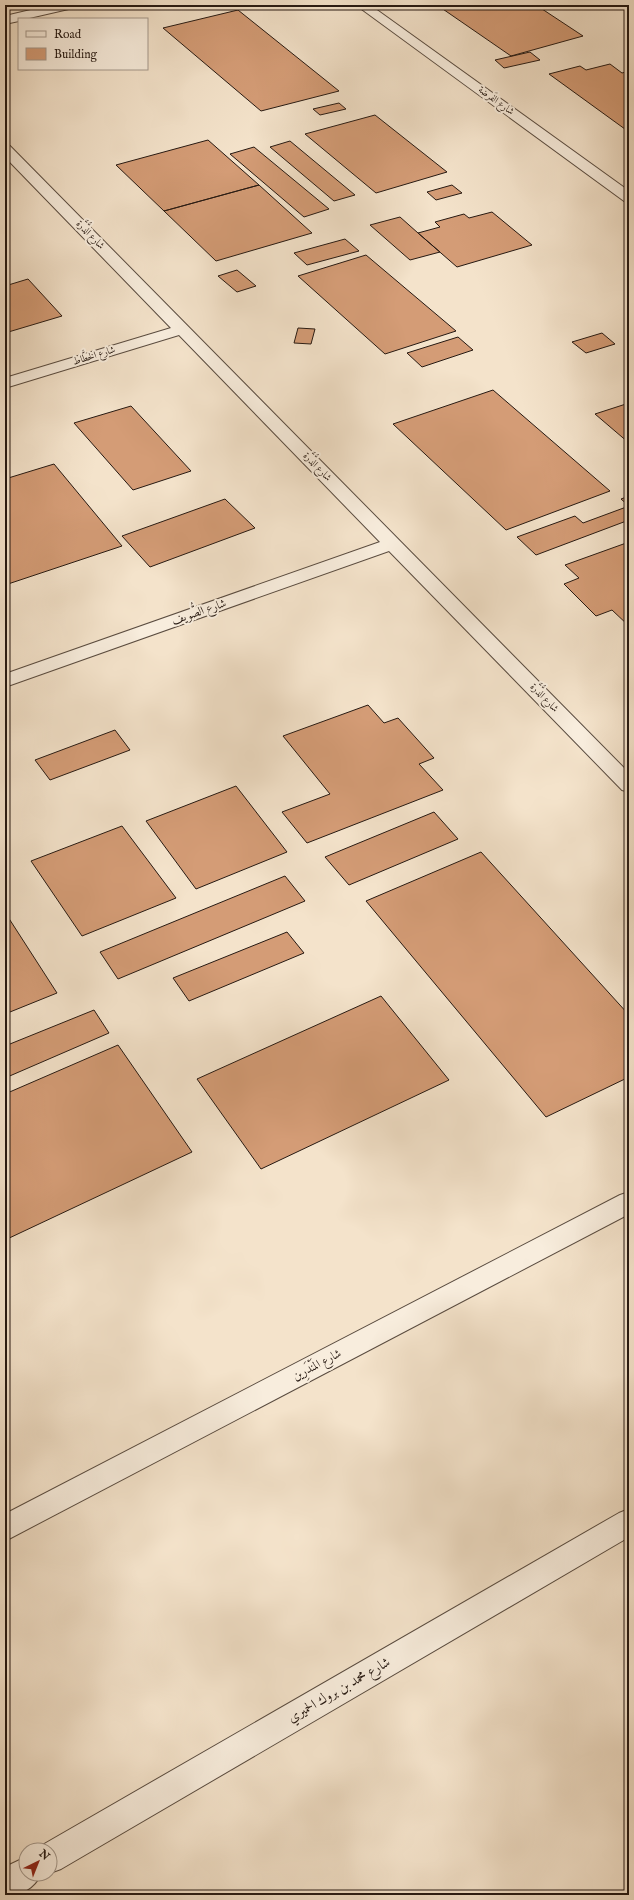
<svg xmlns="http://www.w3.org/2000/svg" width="634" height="1900" font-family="'IM FELL English',Amiri,serif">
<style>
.building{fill:#d49c76;stroke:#261912}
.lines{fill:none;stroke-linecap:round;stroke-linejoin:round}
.minor-casing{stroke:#5a4c40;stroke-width:2}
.minor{fill:#f8eddd;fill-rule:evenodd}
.labels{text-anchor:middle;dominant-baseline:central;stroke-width:4;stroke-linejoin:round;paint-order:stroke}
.far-street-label{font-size:10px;fill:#261912;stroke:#f8eddd}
.street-label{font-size:12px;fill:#261912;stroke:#f8eddd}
.near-street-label{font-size:14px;fill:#261912;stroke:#f8eddd}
</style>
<rect width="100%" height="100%" fill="#f4e3cb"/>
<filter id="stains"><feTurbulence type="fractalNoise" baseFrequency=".005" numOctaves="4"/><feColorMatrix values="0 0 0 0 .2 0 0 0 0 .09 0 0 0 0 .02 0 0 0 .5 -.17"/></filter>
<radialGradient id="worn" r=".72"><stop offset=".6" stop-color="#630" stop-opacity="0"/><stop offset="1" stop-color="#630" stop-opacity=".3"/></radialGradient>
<path class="building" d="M437,5h99l47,31 -72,20z
M238,10l101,81 -78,20 -98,-83z
M530,52l10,8 -36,8 -9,-8z
M610,64l12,9 7,-2v61l-80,-58 31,-8 6,4z
M339,103l7,6 -26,6 -7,-6z
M375,115l72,57 -71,21 -71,-59z
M208,140l51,45 -95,26 -48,-46z
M290,141l65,54 -21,6 -64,-54z
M254,147l75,62 -25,8 -74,-63z
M259,185l53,48 -96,28 -52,-50z
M452,185l10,8 -26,7 -9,-8z
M492,212l40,33 -75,22 -39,-34 22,-6 -5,-5 29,-8 5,4z
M400,217l18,16 22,19 -30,8 -40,-35z
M345,239l14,12 -52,14 -13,-12z
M366,255l90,76 -71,23 -87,-78z
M237,270l19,16 -19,6 -19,-16z
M28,279l34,37 -57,17v-47z
M298,328l17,1 -4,15 -17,-1z
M602,333l13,11 -29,9 -14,-11z
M458,337l15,13 -51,17 -15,-14z
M493,390l117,101 -104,39 -113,-106z
M629,403v40l-34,-29z
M131,406l60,65 -58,19 -59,-67z
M54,464l68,82 -117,39v-106z
M629,496v24l-93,35 -19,-18 58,-21 8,7 46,-17 -8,-7z
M225,499l30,29 -105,39 -28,-31z
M629,542v84l-17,-16 -16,6 -32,-32 15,-6 -14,-13z
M368,705l16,18 14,-5 36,40 -15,6 24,26 -136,53 -25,-31 48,-18 -47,-58z
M115,730l15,20 -80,30 -15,-20z
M236,786l51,66 -91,37 -50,-68z
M434,812l24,27 -109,46 -24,-28z
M122,826l54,72 -94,38 -51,-75z
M481,852l148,163v62l-83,40 -180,-216z
M285,876l20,25 -187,78 -18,-27z
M8,917l49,76 -52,21v-96z
M287,932l17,21 -115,48 -16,-23z
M381,996l68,84 -188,89 -64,-90z
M94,1010l15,23 -104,45v-32z
M118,1045l74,107 -187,88v-146z"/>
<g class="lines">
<g class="minor-casing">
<path id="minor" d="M52,5h22l-1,3 -48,11h-6v2l-14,3v-8z
M356,5h14l259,186v11l-5,-1z
M5,145l5,1 619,627v19l-7,-2 -233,-239 -384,136v-13l375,-132 -201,-207 -174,53v-10l166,-50 -166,-171z
M629,1192v22l-624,327v-27l615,-319z
M629,1509v28l-568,332 -11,4v-23h-12l1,-3 580,-334z
M26,1857v17h15c-7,15 -20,21 -36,21v-28z"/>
</g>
<use href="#minor" class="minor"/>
</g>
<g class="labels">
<g class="far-street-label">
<text transform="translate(496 101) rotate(36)">شارع الفَرضة</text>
<text transform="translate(90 235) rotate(46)">شارع الدُّرَّة</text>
<text transform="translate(94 356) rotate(-17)">شارع الخطَّاط</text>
<text transform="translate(317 467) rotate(46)">شارع الدُّرَّة</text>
<text transform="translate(544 698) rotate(46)">شارع الدُّرَّة</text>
</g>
<g class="street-label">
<text transform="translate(199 612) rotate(-19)">شارع الصُّويف</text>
<text transform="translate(317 1365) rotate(-28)">شارع المَنْدَرِين</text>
</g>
<g class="near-street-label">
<text transform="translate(339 1690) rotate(-30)">شارع محمد بن بروك الحميري</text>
</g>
</g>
<rect width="634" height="1900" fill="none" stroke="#f4e3cb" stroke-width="20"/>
<rect x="6" y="6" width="622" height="1888" fill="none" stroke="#261912" stroke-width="2"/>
<rect x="10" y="10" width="614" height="1880" fill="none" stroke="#261912"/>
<rect x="18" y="18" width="130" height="52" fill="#f8eddd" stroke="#a4988c"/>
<rect x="26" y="31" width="20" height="6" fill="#f8eddd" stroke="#a4988c"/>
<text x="54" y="38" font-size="12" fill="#261912">Road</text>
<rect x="26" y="48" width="20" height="12" fill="#d49c76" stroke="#a4988c"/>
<text x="54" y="58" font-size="12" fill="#261912">Building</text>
<g transform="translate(38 1862) rotate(43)"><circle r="19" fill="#f8eddd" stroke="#a4988c"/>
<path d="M0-3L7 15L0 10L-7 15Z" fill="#8f2418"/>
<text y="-6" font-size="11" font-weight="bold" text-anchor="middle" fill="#261912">N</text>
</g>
<rect width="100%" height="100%" filter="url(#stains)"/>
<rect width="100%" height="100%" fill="url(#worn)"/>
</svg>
